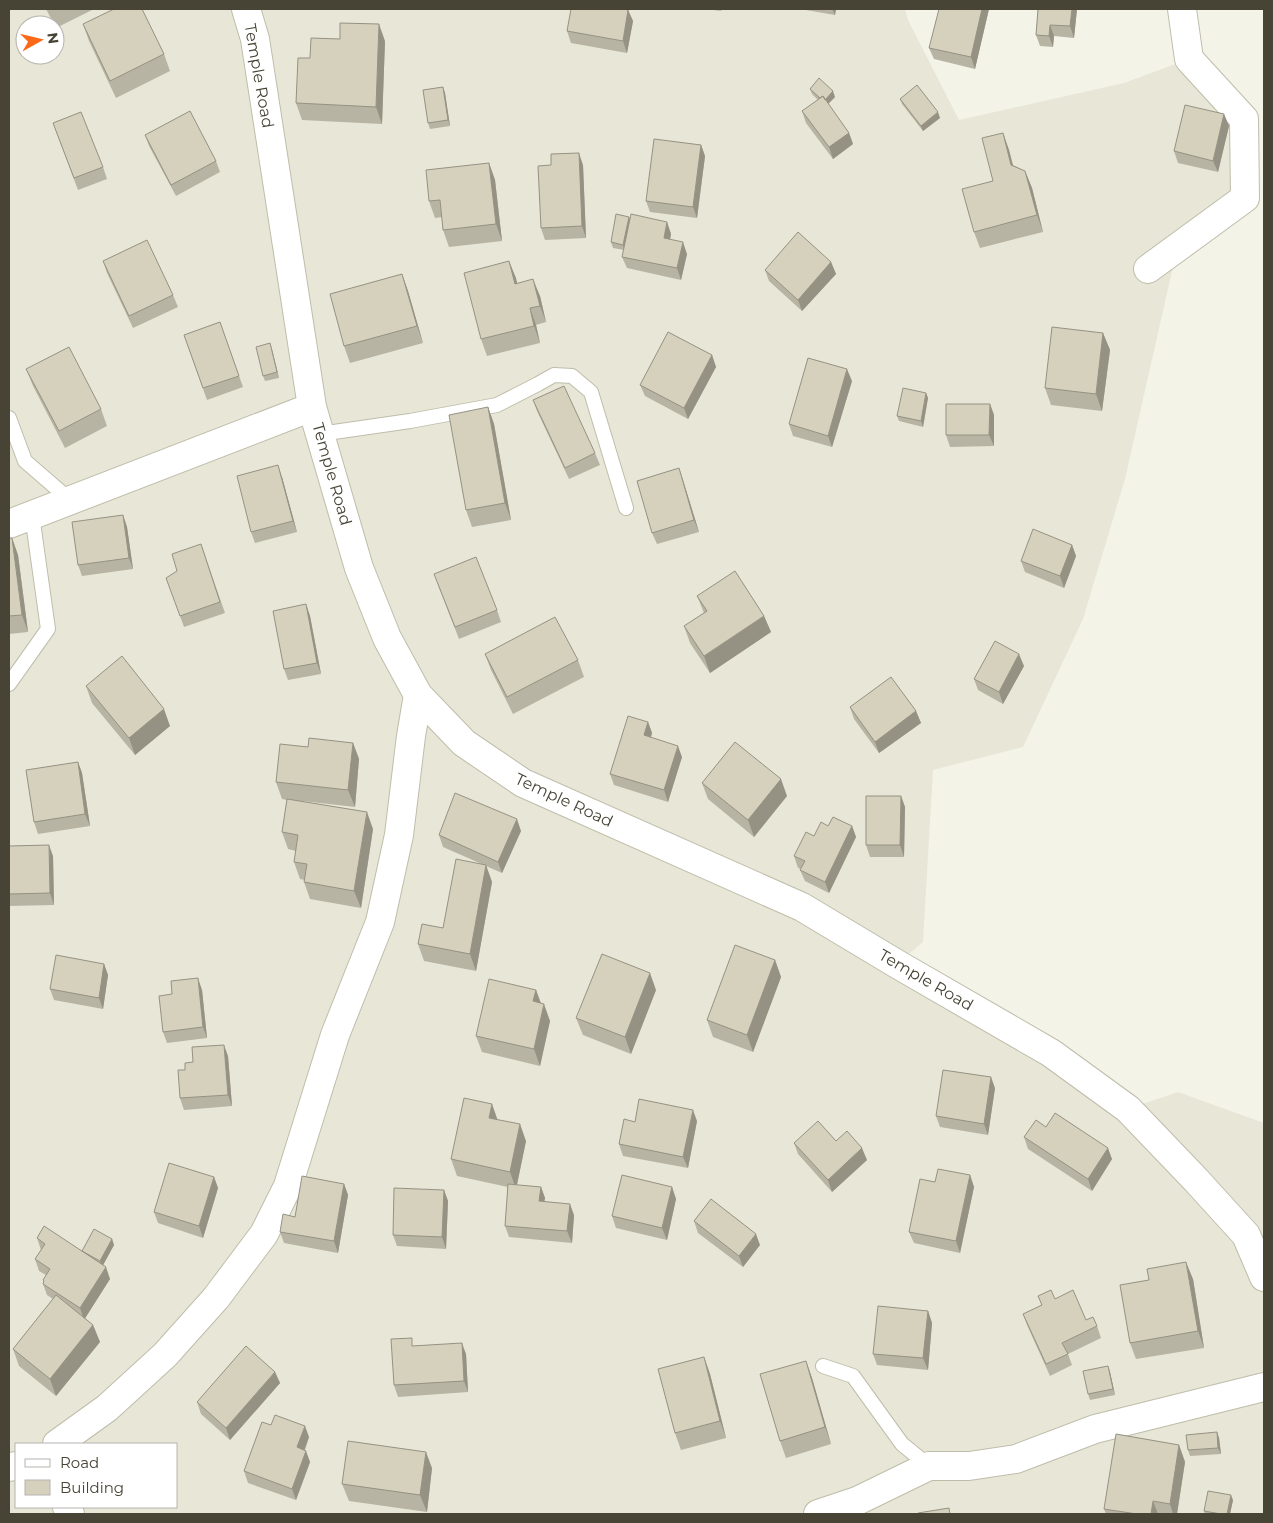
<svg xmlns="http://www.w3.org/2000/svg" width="1273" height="1523" font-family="Montserrat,sans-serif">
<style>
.residential{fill:#e8e6d6;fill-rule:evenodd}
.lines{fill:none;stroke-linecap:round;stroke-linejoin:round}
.lane-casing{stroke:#bfbdaa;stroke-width:16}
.street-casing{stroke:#bfbdaa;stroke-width:30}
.lane{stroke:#fff;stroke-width:14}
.street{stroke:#fff;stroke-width:28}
.wall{fill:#b7b4a3}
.shaded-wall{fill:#959284}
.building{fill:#d5d1bd;stroke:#959284}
.labels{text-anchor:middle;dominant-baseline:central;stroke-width:4;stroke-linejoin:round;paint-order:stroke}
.street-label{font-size:16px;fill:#474436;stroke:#fff}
</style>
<rect width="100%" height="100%" fill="#f4f3e8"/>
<path class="residential" d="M9,9h896l3,11 51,100 165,-37 65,-24 55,60 1,79 -68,51 -52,230 -42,140 -60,128 -90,23 -10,172 -26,22 231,145 50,-17 86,31v391h-1255zM25,25h30v30h-30zM16,1444h160v63h-160z"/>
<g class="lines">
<g class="lane-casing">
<path id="lane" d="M9,418l16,43 45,39
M320,434l90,-13 87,-16 41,-21 16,-9 18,1 19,16 35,116
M9,684l39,-55 -16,-114
M823,1366l30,10 49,68 27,22"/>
</g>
<g class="street-casing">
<path id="street" d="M246,9l9,30 57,368 47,161 28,70 31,57 46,48 59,40 279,124 95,57 154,89 77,56 68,71 50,55 18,42
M1148,269l97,-71 -1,-79 -55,-60 -7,-50
M9,524l303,-117
M57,1444l50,-36 58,-53 51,-57 48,-64 24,-48 47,-151 45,-113 19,-87 12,-99 7,-41
M9,1467l7,-1
M67,1507l3,7
M818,1514l39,-13 72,-35h40l47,-7 79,-30 169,-42"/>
</g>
<use href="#lane" class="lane"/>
<use href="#street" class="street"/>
</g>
<path class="wall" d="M46,9h48l-38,19z
M706,9h16l-1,2z
M800,9h36l-1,6z
M989,9l-14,60 -41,-10 -5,-11z
M1038,9h39l-3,29 -20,-2 -1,11 -13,-1 -4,-11z
M628,10l5,11 -6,32 -56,-10 -4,-12z
M83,24l81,30 6,17 -54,27 -27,-57z
M385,41l-3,83 -80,-4 -6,-17 14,-45z
M443,87l2,6 5,33 -20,3 -2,-6z
M810,89l25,8 -7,7 21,29 4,11 -20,15 -27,-36 -4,-12 16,-11 -6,-6z
M900,99l40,19 -17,13 -21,-27z
M1224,114l5,12 -11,46 -40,-9 -4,-12z
M53,123l50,44 4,12 -29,11z
M1003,133l6,17 4,15 12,6 7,17 11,44 -63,16 -6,-16 19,-51z
M145,135l71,26 4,11 -44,24 -27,-50z
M701,145l4,11 -8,62 -47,-6 -4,-11z
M489,163l6,17 7,61 -53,6 -6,-17 -1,-13 -7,1 -6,-17z
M583,165l3,73 -41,2 -4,-12z
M629,217l1,4 37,1 4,12 -1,6 17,14 -6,26 -54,-12 -5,-11 2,-7 -11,-2 -2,-6z
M103,261l70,34 5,12 -45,21 -26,-55z
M509,261l8,22 23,13 6,26 -10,3 4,18 -53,13 -6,-17z
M831,262l5,12 -34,37 -33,-30 -4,-11z
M402,274l6,17 15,52 -73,20 -6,-17z
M220,322l23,65 -36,13 -23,-65z
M1103,333l7,17 -8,61 -51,-6 -6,-17z
M270,343l9,35 -14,3 -2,-5z
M712,355l4,12 -28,52 -43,-23 -5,-11z
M26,369l75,40 6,17 -42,22 -32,-62z
M852,381l-20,66 -39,-11 -4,-12z
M926,393l2,5 -5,29 -24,-6 -2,-5z
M533,400l62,53 5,12 -31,14 -32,-68z
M990,404l4,11v31l-44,1 -4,-12z
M488,407l6,17 17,96 -39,7 -6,-17z
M679,468l20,64 -42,12 -5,-11z
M282,477l15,55 -42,11 -4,-11z
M123,515l4,12 6,42 -51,7 -4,-11z
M9,538h3l6,17 10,77 -19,2z
M201,544l24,69 -41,14 -4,-11 -3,-45z
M1072,545l4,11 -12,32 -39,-16 -4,-11z
M438,585l59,25 4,12 -42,17z
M697,596l67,20 7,16 -61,41 -20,-30 -6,-17 20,-13z
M306,604l4,12 11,58 -33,6 -4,-11z
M485,654l93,6 6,17 -71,37 -22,-44z
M1024,666l-21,38 -25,-14 -4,-11z
M86,686l84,40 -35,29 -43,-52z
M850,707l66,4 5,12 -42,30 -25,-34z
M648,722l4,11 -1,4 31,20 -14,45 -54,-17 -4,-11z
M353,743l6,16 -4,48 -53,-6 71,28 -12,79 -51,-9 -6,-17 1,-2 -5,-1 -6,-17 2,-11 -8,-2 -6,-17 5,-32 -5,-1 -6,-17 32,-35z
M78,762l4,11 8,53 -52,8 -4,-12z
M702,783l85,13 -33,41 -46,-38z
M901,796l4,11 -1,50h-34l-4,-12z
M828,826h24l4,11 -27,56 -24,-12 -5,-11 1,-1 -3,-1 -4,-12 20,-20z
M521,831l-19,42 -16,-7 6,16 -16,89 -52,-10 -6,-17 25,-16 41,-63 -41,-18 -4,-12z
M9,846l44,10 1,49 -45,1z
M775,960l6,17 -28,75 -40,-15 -6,-17z
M104,964l4,11 -5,34 -49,-9 -4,-11z
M202,990l5,48 -40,5 -4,-11z
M536,990l5,13 9,18 -10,45 -58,-14 -6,-16z
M656,990l-25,64 -48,-19 -7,-17z
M228,1056l4,50 -48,4 -4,-12 5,-28 8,-8z
M995,1088l-7,47 -48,-8 -4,-11z
M498,1120l28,21 -9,44 24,2 4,11 -1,3 30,14 -2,28 -63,-6 -4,-11 3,-39 -51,-11 -6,-17z
M697,1121l-9,47 -65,-12 -4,-12 16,-22z
M1046,1127l66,32 -20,32 -64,-42 -4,-12z
M836,1141l31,19 -35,32 -34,-38 -4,-11z
M970,1175l4,12 -14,66 -46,-10 -5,-11 26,-50z
M214,1177l4,11 -15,50 -45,-15 -4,-11z
M344,1184l4,11 -10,58 -54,-10 -4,-11 15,-15z
M672,1187l4,12 -9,41 -51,-12 -4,-12z
M444,1190l4,11 -2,48 -49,-3 -4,-11z
M694,1221l66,24 -17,22 -45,-34z
M37,1238l45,13 30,-12 2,6 -11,20 7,14 -25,39 8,7 7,17 -44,54 -37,-30 -6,-17 40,-50 -6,-4 -4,-11 1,-2 -1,-2 3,-5 -7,-4 -4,-12 6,-9z
M1193,1279l11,69 -68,11 -6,-16z
M1038,1296l17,3 31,21 11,6 4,12 -33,16 4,11 -22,11 -23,-51 -4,-11 19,-9z
M928,1311l4,12 -4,47 -51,-5 -4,-11z
M466,1354l2,38 -70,5 -4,-12z
M704,1357l6,17 16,64 -45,12 -6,-17z
M806,1361l6,17 19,66 -45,14 -6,-17z
M1108,1366l2,6 5,23 -25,5 -2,-6z
M275,1372l5,11 -50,57 -29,-26 -4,-12z
M1217,1432l2,6 2,16 -31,2 -2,-6z
M309,1437l-4,13 5,12 -14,38 -48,-17 -4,-12z
M1179,1445l6,17 -8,52h-71l-2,-5z
M432,1468l-5,44 -78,-11 -7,-17z
M1233,1500l-3,14h-25l-1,-3z"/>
<path class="shaded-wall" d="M832,9h4l-1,6z
M982,9h7l-14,60 -4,-12z
M1072,9h5l-3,29 -4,-12z
M628,10l5,11 -6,32 -4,-12z
M379,24l6,17 -3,83 -6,-17z
M1050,25l4,11 -1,11 -4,-11z
M443,87l2,6 5,33 -2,-6z
M833,91l2,6 -9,9 -2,-6z
M938,112l2,6 -17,13 -2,-5z
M1224,114l5,12 -11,46 -5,-11z
M849,133l4,11 -20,15 -4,-12z
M1003,133l6,17 8,32 -6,-17z
M701,145l4,11 -8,62 -4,-11z
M579,153l4,12 3,73 -4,-12z
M489,163l6,17 7,61 -6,-17z
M1025,171l7,17 11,44 -6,-17z
M629,217l2,5 -6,29 -2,-6z
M667,222l4,12 -3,16 -4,-12z
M683,242l4,12 -6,26 -4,-12z
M509,261l7,17 5,23 -6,-17z
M831,262l5,12 -34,37 -4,-11z
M402,274l6,17 15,52 -6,-17z
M533,279l7,17 6,26 -6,-16z
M530,308l6,17 4,18 -6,-17z
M1103,333l7,17 -8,61 -6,-17z
M270,343l2,6 7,29 -2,-6z
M712,355l4,12 -28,52 -4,-11z
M847,369l5,12 -20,66 -4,-11z
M926,393l2,5 -5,29 -2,-6z
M990,404l4,11v31l-5,-11z
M488,407l6,17 17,96 -6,-17z
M278,465l4,12 15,55 -4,-11z
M679,468l4,12 16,52 -5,-12z
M123,515l4,12 6,42 -4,-11z
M12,538l6,17 10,77 -6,-17z
M1072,545l4,11 -12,32 -4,-12z
M306,604l4,12 11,58 -4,-11z
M764,616l7,16 -61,41 -6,-17z
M1019,654l5,12 -21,38 -4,-12z
M164,709l6,17 -35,29 -6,-17z
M916,711l5,12 -42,30 -4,-11z
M648,722l4,11 -4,14 -4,-12z
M353,743l6,16 -4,48 -7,-17z
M678,746l4,11 -14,45 -4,-12z
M78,762l4,11 8,53 -5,-12z
M781,779l6,17 -33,41 -6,-17z
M901,796l4,11 -1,50 -4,-12z
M367,812l6,17 -12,79 -7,-17z
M517,819l4,12 -19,42 -4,-11z
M852,826l4,11 -27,56 -4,-11z
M49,845l4,11 1,49 -4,-12z
M486,865l6,17 -16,89 -6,-17z
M775,960l6,17 -28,75 -6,-17z
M104,964l4,11 -5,34 -4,-11z
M650,973l6,17 -25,64 -6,-17z
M198,978l4,12 5,48 -4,-11z
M536,990l6,17 -9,-6z
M544,1004l6,17 -10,45 -6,-17z
M224,1045l4,11 4,50 -4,-11z
M991,1077l4,11 -7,47 -4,-11z
M492,1104l6,17 -9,-3z
M693,1110l4,11 -9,47 -5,-11z
M520,1124l6,17 -10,48 -6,-17z
M862,1148l5,12 -35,32 -4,-12z
M1108,1148l4,11 -20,32 -4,-12z
M970,1175l4,12 -14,66 -4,-12z
M214,1177l4,11 -15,50 -4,-12z
M344,1184l4,11 -10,58 -4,-12z
M541,1187l4,11 -2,14 -4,-11z
M672,1187l4,12 -9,41 -5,-12z
M444,1190l4,11 -2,48 -4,-12z
M570,1204l4,11 -2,28 -5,-12z
M756,1234l4,11 -17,22 -4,-11z
M112,1239l2,6 -12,22 -2,-6z
M1186,1262l7,17 11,69 -6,-17z
M106,1267l4,12 -26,41 -4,-12z
M928,1311l4,12 -4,47 -5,-12z
M93,1325l7,17 -44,54 -6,-17z
M462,1343l4,11 2,38 -4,-11z
M704,1357l6,17 16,64 -6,-17z
M806,1361l6,17 19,66 -6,-17z
M1108,1366l2,6 5,23 -2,-6z
M275,1372l5,11 -50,57 -4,-12z
M305,1426l4,11 -8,22 -4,-12z
M1217,1432l2,6 2,16 -3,-6z
M1179,1445l6,17 -8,52h-4l-3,-10z
M306,1451l4,11 -14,38 -4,-11z
M426,1452l6,16 -5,44 -7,-17z
M1231,1495l2,5 -3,14h-3z
M1153,1501l5,13h-7z"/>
<path class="building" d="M114,9h28l22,45 -54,27 -27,-57z
M571,9h52l5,1 -5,31 -56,-10z
M939,9h43l-11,48 -42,-9z
M1038,9h34l-2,17 -20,-1 -1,11 -13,-1z
M340,23l39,1 -3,83 -80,-4 2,-45h12l1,-20 29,1z
M819,78l14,13 -8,9 -2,-4 -3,2 -10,-9z
M917,85l21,27 -17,14 -21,-27z
M443,87l5,33 -20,3 -5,-33z
M823,96l26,37 -20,14 -27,-36z
M1185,105l39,9 -11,47 -39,-10z
M190,111l26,50 -45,24 -26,-50z
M81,112l22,55 -29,11 -21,-55z
M1003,133l8,32 14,6 12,44 -63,17 -12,-43 31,-8 -11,-43z
M654,139l47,6 -8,62 -47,-6z
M579,153l3,73 -41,2 -3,-62 13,-1v-11z
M489,163l7,61 -53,6 -3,-30 -11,1 -3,-31z
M616,214l13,3 -6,28 -12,-3z
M631,214l36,8 -3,16 19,4 -6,26 -55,-11z
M798,232l33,30 -33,38 -33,-30z
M147,240l26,55 -44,21 -26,-55z
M509,261l6,23 18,-5 7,27 -10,2 4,18 -53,13 -17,-66z
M402,274l15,52 -73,20 -14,-52z
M220,322l19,54 -36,12 -19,-53z
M1052,327l51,6 -7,61 -51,-6z
M668,332l44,23 -28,53 -44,-23z
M270,343l7,29 -14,4 -7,-29z
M69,347l32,62 -42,22 -33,-62z
M808,358l39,11 -19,67 -39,-12z
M564,386l31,67 -30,15 -32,-68z
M903,388l23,5 -5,28 -24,-5z
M946,404h44l-1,31h-43z
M488,407l17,96 -39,7 -17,-95z
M278,465l15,56 -42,11 -14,-56z
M679,468l15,52 -42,13 -15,-52z
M123,515l6,43 -51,7 -6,-43z
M1033,529l39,16 -12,31 -39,-15z
M9,538h3l10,77 -13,1z
M201,544l19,58 -40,14 -14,-38 11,-7 -5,-17z
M476,557l21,53 -42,17 -21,-53z
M735,571l29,45 -60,40 -20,-30 23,-15 -10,-15z
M306,604l11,59 -33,6 -11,-58z
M555,617l23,43 -71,37 -22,-43z
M995,641l24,13 -20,38 -25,-13z
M122,656l42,53 -35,29 -43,-52z
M891,677l25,34 -41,31 -25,-35z
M628,716l20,6 -4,13 34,11 -14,44 -54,-16z
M309,738l44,5 -5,47 -72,-8 4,-38 28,3z
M735,742l46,37 -33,41 -46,-37z
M78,762l7,52 -51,8 -8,-52z
M455,793l62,26 -19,43 -59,-27z
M866,796h35l-1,49h-34z
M287,799l80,13 -13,79 -50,-9 3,-18 -13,-2 4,-27 -16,-3z
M833,817l19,9 -27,56 -25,-12 5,-9 -11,-5 12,-24 8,4 7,-14 7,4z
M49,845l1,48 -41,1v-48z
M456,859l30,6 -16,89 -52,-10 4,-20 21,4z
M735,945l40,15 -28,75 -40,-15z
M602,954l48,19 -25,64 -49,-19z
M56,955l48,9 -5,34 -49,-9z
M198,978l5,49 -40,5 -4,-36 13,-2 -1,-13z
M489,979l47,11 -3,11 11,3 -10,45 -58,-13z
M224,1045l4,50 -48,3 -2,-28h7v-7l8,-1 -1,-15z
M943,1070l48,7 -7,47 -48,-8z
M464,1098l28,6 -3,14 31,6 -10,48 -59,-13z
M639,1099l54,11 -10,47 -64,-13 5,-25 11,3z
M1055,1113l53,35 -20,31 -64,-42 12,-17 10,7z
M818,1121l18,20 11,-10 15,17 -34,32 -34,-37z
M169,1163l45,14 -15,49 -45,-14z
M938,1169l32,6 -14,66 -47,-9 11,-53 15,3z
M622,1175l50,12 -10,41 -50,-12z
M302,1176l42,8 -10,57 -54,-9 3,-18 12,3z
M508,1184l33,3 -2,14 31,3 -3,27 -62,-5z
M394,1188l50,2 -2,47 -49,-2z
M711,1199l45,35 -17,22 -45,-35z
M44,1226l62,41 -26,41 -37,-24 1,-3 -1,-1 7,-11 -15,-10 10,-15 -8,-6z
M94,1229l18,10 -12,22 -18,-10z
M1186,1262l12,69 -68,12 -10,-58 29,-5 -2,-11z
M1051,1290l4,9 18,-9 13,30 7,-3 4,9 -35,17 6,11 -22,10 -23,-50 19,-9 -4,-9z
M56,1295l37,30 -43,54 -37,-30z
M878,1306l50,5 -5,47 -50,-4z
M412,1338v8l50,-3 2,38 -70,4 -3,-46z
M246,1346l29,26 -49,56 -29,-26z
M704,1357l16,64 -45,12 -17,-64z
M806,1361l19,66 -45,14 -20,-67z
M1108,1366l5,23 -25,5 -5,-23z
M275,1415l30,11 -8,21 9,4 -14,38 -48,-18 18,-49 9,3z
M1217,1432l1,16 -30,2 -2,-15z
M1116,1434l63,11 -9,59 -17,-3 -2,13h-14l-33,-5z
M348,1441l78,11 -6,43 -78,-11z
M1208,1491l23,4 -4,19h-6l-17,-3z
M949,1508l1,6h-31l-1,-1z"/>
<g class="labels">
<g class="street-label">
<text transform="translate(259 76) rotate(80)">Temple Road</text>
<text transform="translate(332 474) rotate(74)">Temple Road</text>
<text transform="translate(564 800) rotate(25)">Temple Road</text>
<text transform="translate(926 980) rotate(30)">Temple Road</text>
</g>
</g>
<rect width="1273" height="1523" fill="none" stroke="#474436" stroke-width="20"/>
<rect x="15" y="1443" width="162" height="65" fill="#ffffff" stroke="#b5b4af"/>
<rect x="25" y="1459" width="25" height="8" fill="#ffffff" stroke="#b5b4af"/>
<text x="60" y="1468" font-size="15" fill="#474436">Road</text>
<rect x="25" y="1480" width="25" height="15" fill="#d5d1bd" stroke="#b5b4af"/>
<text x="60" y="1493" font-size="15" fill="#474436">Building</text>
<g transform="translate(40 40) rotate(82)"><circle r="24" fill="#ffffff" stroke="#b5b4af"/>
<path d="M0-4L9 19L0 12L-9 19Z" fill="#fb6918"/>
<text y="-8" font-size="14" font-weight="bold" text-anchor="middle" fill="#474436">N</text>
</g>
</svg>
